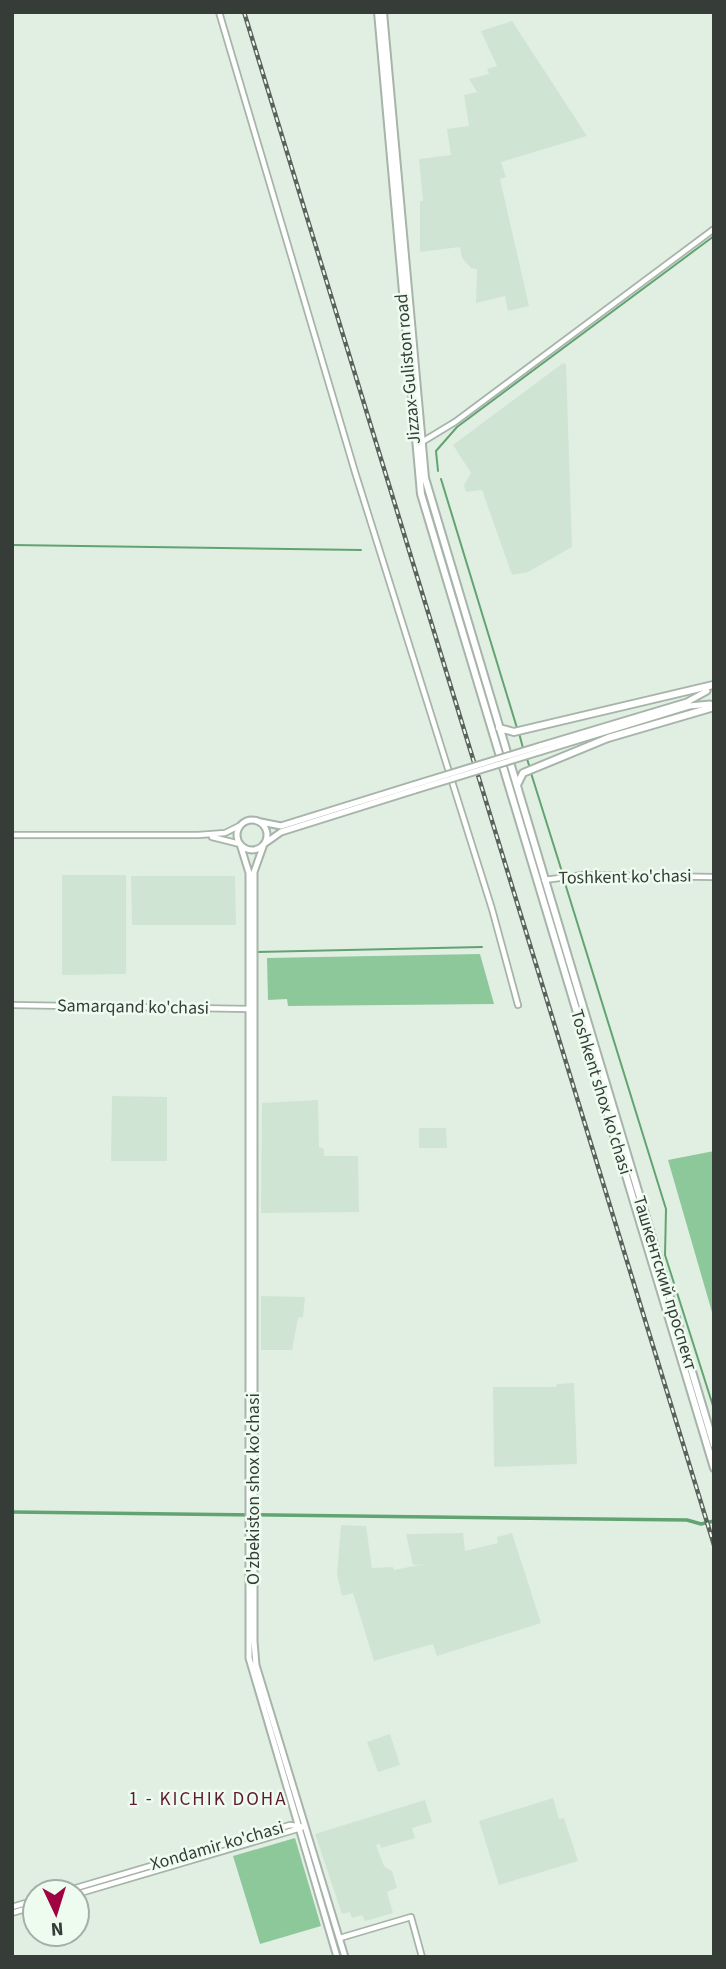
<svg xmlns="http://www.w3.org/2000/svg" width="726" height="1969" font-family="'Source Sans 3',sans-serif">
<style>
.built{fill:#d0e4d4}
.green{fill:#8dc89a}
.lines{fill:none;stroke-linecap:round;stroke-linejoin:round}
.stream{stroke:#62a372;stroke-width:2}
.canal{stroke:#62a372;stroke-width:3.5}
.secondary-casing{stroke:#a7b4a9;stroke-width:8}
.primary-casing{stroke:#a7b4a9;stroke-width:9}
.highway-casing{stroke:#a7b4a9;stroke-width:10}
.secondary{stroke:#fff;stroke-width:4.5}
.primary{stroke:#fff;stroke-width:5}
.highway{stroke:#fff;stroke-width:6}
.rail-casing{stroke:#5a625b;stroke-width:4.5}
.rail{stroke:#eefcf0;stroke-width:2;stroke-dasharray:5;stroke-linecap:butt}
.primary-bridge-casing{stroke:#a7b4a9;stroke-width:9;stroke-linecap:butt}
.primary-bridge{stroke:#fff;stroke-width:5}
.labels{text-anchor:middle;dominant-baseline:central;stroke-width:5;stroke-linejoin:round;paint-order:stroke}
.street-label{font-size:18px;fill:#363c37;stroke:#eefcf0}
.neighbourhood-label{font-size:19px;letter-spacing:2px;fill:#5f1a2c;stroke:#eefcf0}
</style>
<rect width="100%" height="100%" fill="#e1efe3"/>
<path class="built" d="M512,21l75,115 -86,26 5,15 -6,2 29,127 -21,5 -3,-15 -29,7 1,-34 -6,-1 -9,-10 -2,-11 -40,5v-51h3l-4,-42 32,-4 -4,-26 22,-3 -5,-31 13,-3 -8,-13 20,-5 -2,-5 10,-3 -16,-35z
M563,363l3,1 6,183 -44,25 -16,3 -30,-85 -16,2 -2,-7 7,-12 -18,-28z
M62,875h64v99l-64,1z
M131,876h104l1,49h-104z
M112,1096l55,1v64h-56z
M318,1100l1,47 5,2v7h34l1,56 -98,1 1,-110z
M419,1128h27l1,20h-28z
M261,1296l44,1 -2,20 -5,1 -6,32h-31z
M574,1383l3,81 -83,3 -1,-80h63l1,-3z
M341,1525l25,1 6,42 21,-1 1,3 30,-6 -11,1 -7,-31 57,-1 2,18 33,-8 -1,-6 15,-4 29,90 -104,33 -4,-12 -59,17 -21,-68 -11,3 -5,-22z
M390,1734l10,31 -22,7 -11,-30z
M553,1798l6,21 5,-1 14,43 -79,24 -20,-64z
M425,1800l7,22 -20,6 3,10 -34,10 -1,-4 -4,1 8,21 8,5 5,17 -10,4 6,21 -28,8 -3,-6 -10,3 -2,-6 -8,2 -27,-80z"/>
<path class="green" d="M480,954l14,50 -206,2 -1,-7 -19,1 -1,-42z
M714,1151v168l-46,-159z
M295,1838l26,88 -61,18 -27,-88z"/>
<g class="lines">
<path class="stream" d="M438,471l-2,-20 21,-24 257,-191
M441,479l76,249
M12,545l349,5
M519,733l4,15
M526,756l4,12
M531,773l32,102
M564,880l102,329 -1,46 49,154
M257,952l225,-5"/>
<path class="canal" d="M12,1512l675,8 14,4 13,-3"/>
<g class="secondary-casing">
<path id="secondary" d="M219,12l136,460 137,437 26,96
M422,442l33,-20 259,-193
M12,835h186l27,-2 14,-7
M212,837l28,7
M544,880l39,-5 131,2
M12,1005l238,4
M62,1892l228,-67 15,2
M77,1894l224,-66
M12,1907l23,-7
M12,1913l23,-7
M340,1938l71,-21 11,40"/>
</g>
<g class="primary-casing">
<path id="primary" d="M540,746l147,-44 20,-11
M542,751l147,-45 21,-2
M237 835a15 15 0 1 1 30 0a15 15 0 1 1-30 0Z
M261,822l20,4 132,-41
M240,844l9,29v785l88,299
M345,1957l-89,-292 -2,-24v-769l10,-28 17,-12 134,-42"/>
</g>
<g class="highway-casing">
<path id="highway" d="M378,12l43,482 293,974
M383,12l42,466 289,967
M499,728l15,4 199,-47
M517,785l6,-12 85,-35 106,-31"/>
</g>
<use href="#secondary" class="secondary"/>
<use href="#primary" class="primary"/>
<use href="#highway" class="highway"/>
<g class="rail-casing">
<path id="rail" d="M244,12l470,1533"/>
</g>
<use href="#rail" class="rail"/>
<g class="primary-bridge-casing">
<path id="primary-bridge" d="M413,785l127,-39
M415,790l127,-39"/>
</g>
<use href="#primary-bridge" class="primary-bridge"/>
</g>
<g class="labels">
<g class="street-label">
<text transform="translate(408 369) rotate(-95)">Jizzax-Guliston road</text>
<text transform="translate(625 877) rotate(-1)">Toshkent ko'chasi</text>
<text transform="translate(133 1007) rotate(1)">Samarqand ko'chasi</text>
<text transform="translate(601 1092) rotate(73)">Toshkent shox ko'chasi</text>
<text transform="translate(665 1283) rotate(73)">Ташкентский проспект</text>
<text transform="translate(253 1489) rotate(-90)">O'zbekiston shox ko'chasi</text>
<text transform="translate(217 1846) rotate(-16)">Xondamir ko'chasi</text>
</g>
<g class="neighbourhood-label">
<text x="208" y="1799">1 - KICHIK DOHA</text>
</g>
</g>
<rect width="726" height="1969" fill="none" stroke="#363c37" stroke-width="28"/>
<g transform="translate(56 1913) rotate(176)"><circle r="33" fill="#eefcf0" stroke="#a4afa6" stroke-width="2"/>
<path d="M0-5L12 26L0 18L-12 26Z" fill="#a00342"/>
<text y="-10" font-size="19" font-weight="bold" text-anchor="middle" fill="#363c37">N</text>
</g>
</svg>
